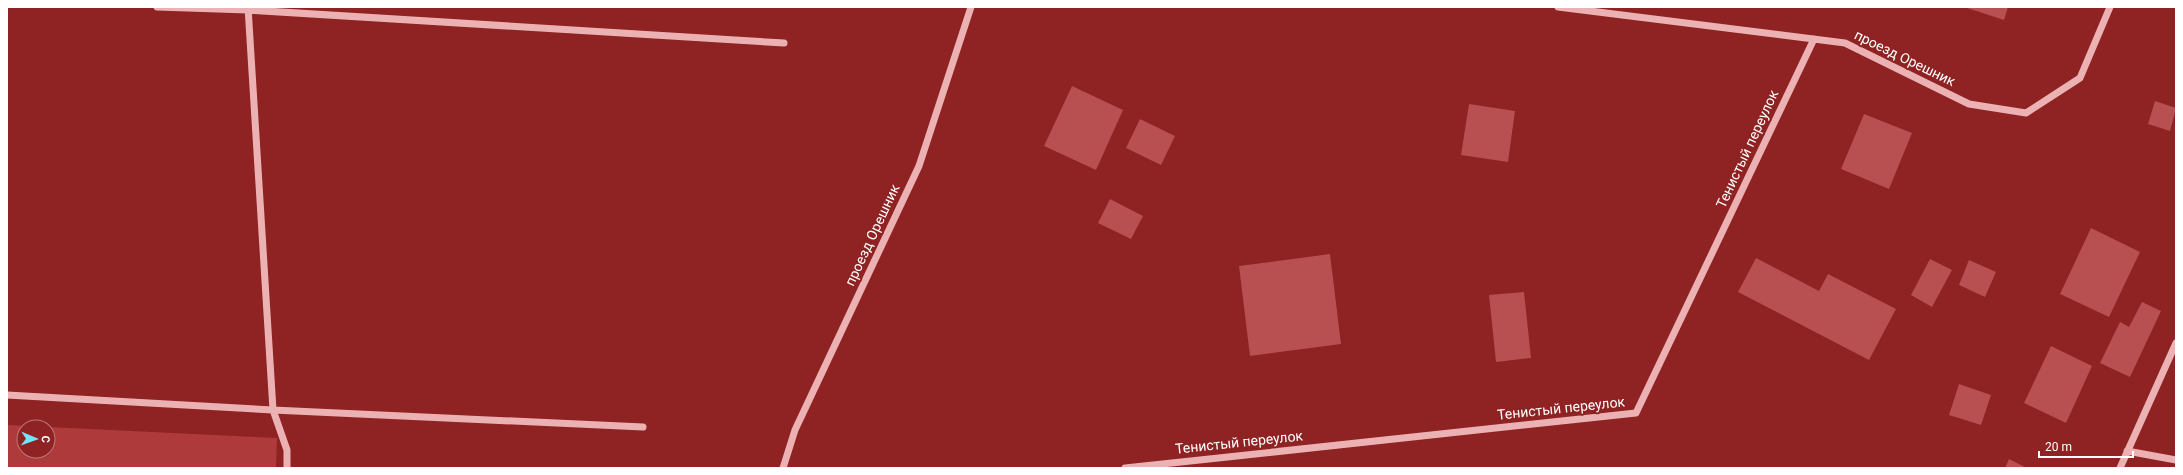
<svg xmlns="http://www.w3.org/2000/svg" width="2183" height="475" font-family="Roboto,sans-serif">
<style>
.green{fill:#ae3a3b;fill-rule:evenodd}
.building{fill:#b84f50}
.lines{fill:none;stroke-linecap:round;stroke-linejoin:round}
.minor{stroke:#ecb2b3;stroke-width:7}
.labels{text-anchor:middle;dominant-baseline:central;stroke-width:4;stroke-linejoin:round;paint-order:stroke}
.street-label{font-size:14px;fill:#fff;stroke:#8f2222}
</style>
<rect width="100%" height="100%" fill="#8f2222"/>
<path class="green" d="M7,425l270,13 -1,30h-269zM24,427h24v24h-24z"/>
<path class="building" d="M1964,7h44l-4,13z
M1072,86l51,24 -27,60 -52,-24z
M2155,101l21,7 -6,23 -22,-7z
M1469,104l46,7 -7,51 -47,-7z
M1864,114l48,19 -23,56 -48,-20z
M1140,119l35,17 -14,29 -35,-17z
M1110,199l33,17 -12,23 -33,-16z
M2091,228l49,24 -31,65 -49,-23z
M1330,254l11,90 -91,12 -11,-90z
M1756,258l63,33 9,-17 68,35 -27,51 -131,-68z
M1930,259l22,11 -20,37 -21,-12z
M1969,260l27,12 -11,25 -26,-12z
M1524,292l7,66 -35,4 -7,-67z
M2142,302l19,9 -31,66 -30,-14 20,-41 9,5z
M2051,346l41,20 -26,57 -42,-20z
M1959,384l32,11 -10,30 -32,-10z
M2009,459l18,9h-22z"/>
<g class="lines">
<path class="minor" d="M157,7l91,3 536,33
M248,7l25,403 370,17
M1558,7l287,36 124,61 57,9 54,-35 30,-71
M7,395l266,15 14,40v18
M2127,451l49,9
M783,468l12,-38 124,-264 52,-159
M1125,468l511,-55 178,-374
M2120,468l56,-125"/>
</g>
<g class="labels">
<g class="street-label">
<text transform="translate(1905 58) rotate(26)">проезд Орешник</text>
<text transform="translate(1747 149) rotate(-65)">Тенистый переулок</text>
<text transform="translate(872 235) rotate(-65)">проезд Орешник</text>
<text transform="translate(1561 408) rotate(-6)">Тенистый переулок</text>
<text transform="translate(1239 442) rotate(-6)">Тенистый переулок</text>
</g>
</g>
<rect width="2183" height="475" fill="none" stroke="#ffffff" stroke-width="16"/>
<g transform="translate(36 439) rotate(92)"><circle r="19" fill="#8f2222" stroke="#bc7a7a"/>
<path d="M0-3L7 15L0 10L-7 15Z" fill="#74e5f8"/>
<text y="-6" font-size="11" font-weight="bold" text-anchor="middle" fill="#ffffff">С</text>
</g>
<path d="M2039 451v6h94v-6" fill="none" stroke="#ffffff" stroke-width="2"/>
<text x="2045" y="451" font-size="12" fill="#ffffff" stroke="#8f2222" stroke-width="3" paint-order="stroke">20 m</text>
</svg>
